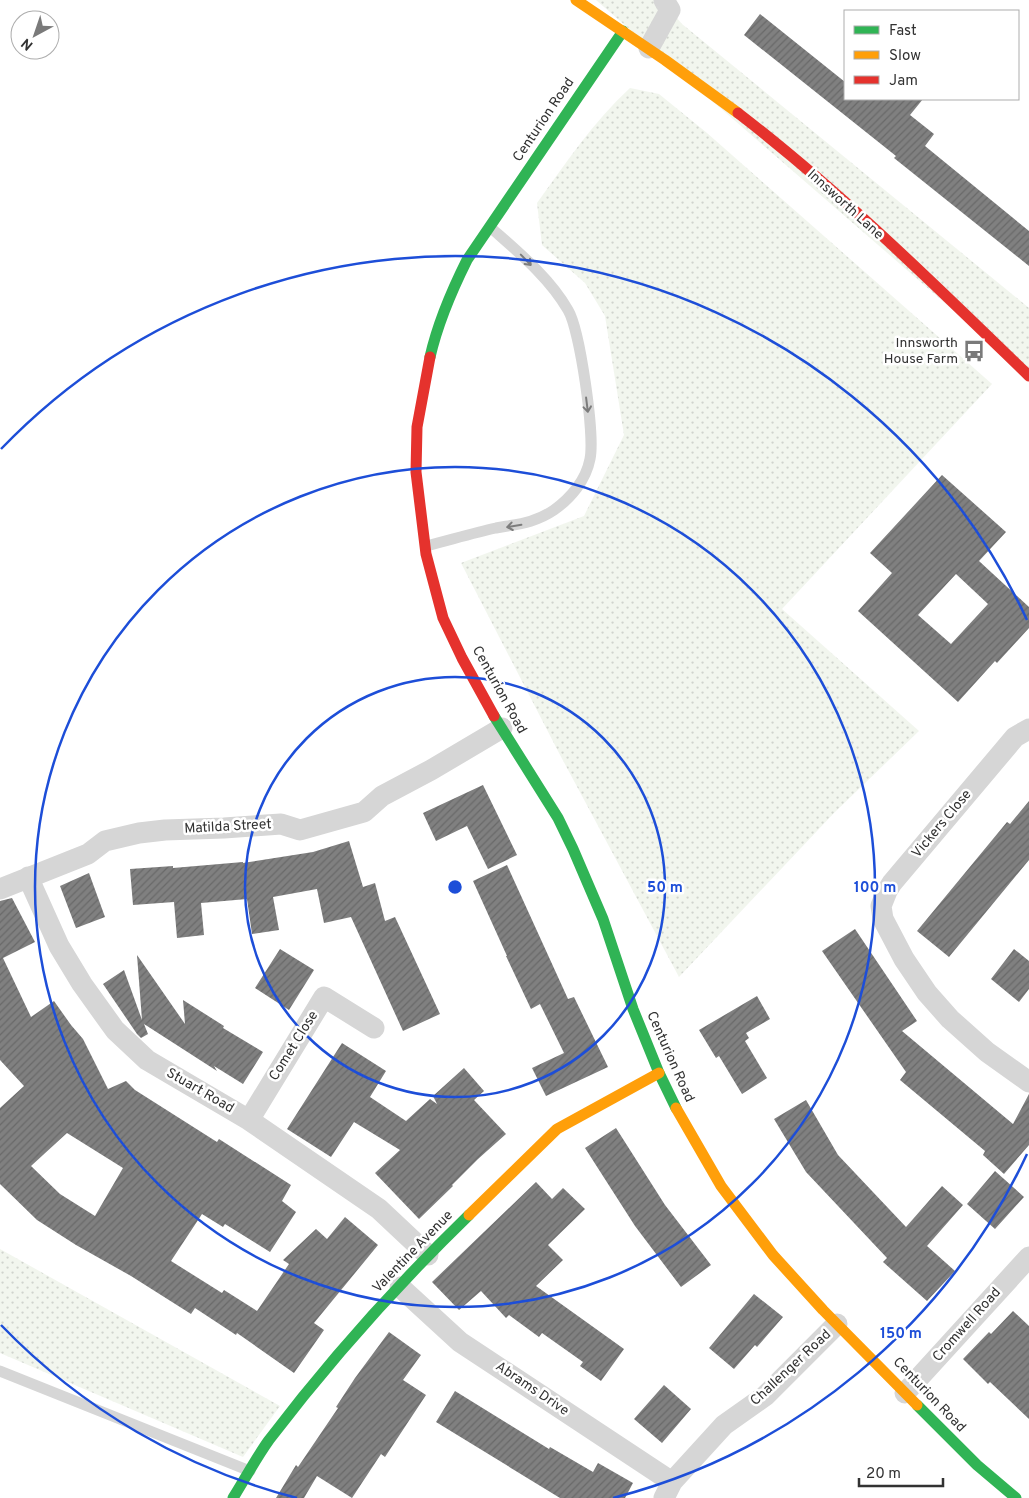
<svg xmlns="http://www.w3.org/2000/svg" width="1029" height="1498" font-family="Overpass,sans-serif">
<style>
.grass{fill:url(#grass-dots)}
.building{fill:url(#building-hatch);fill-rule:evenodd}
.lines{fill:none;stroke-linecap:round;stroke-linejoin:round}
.lane{stroke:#d6d6d6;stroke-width:11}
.street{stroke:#d6d6d6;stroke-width:21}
.fast{stroke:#30b455;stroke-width:11}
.slow{stroke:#ff9f0a;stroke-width:11}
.jam{stroke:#e5322d;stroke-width:11}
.oneway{stroke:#7c7c7c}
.ring{fill:none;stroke:#1d4ed8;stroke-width:2.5}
.labels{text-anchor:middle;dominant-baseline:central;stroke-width:5;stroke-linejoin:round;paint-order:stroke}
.street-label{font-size:14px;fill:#323232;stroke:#fff}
.poi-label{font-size:14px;fill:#323232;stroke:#fff;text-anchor:end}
.centre{fill:#1d4ed8;stroke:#fff;stroke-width:2.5}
.ring-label{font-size:15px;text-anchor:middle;font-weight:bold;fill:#1d4ed8;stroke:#fff;stroke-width:5;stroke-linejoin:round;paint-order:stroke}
</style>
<defs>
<pattern id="grass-dots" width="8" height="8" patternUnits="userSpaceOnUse" patternTransform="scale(1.25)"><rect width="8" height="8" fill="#f2f6ee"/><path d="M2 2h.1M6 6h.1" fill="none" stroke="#d0d3cd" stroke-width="1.8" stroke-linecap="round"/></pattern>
<pattern id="building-hatch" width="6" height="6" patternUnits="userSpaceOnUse" patternTransform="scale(1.25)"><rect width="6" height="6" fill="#808080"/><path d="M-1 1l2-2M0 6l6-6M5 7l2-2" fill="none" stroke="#696969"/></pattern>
</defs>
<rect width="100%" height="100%" fill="#fff"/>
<path class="grass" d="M596,0h68l6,10 12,14 347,284v68z
M630,88l29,6 48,39 285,251 -210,225 137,122 -85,82 -155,164 -120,-224 -98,-190 123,-47 40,-81 -19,-119 -20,-33 -43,-38 -5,-42c29,-40 56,-81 93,-115z
M0,1249l280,157 -37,51 -243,-104z"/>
<path class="building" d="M760,14l85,68v17h78l-13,16 24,19 -9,12 104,85v35l-135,-108 2,-2 -152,-121z
M942,475l64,57 -27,29 50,46v21l-32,35 -2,-2 -37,41 -100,-91 34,-38 -22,-20zM956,574l32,30 -37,40 -33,-29z
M483,785l34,70 -29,14 -21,-43 -31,15 -13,-28z
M1029,801v59l-80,97 -32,-26 90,-109 3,2z
M349,841l14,46 12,-4 10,38 10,-4 45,97 -37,17 -52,-114 -27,6 -7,-34 -44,8 6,33 -27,4 -5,-35 -46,4 3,32 -27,3 -3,-36 -41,3 -3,-36 43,-3v2l70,-6v1l70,-11z
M507,865l61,134 6,-2 34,70 -62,29 -14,-28 32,-15 -24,-49 -9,5 -25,-53h1l-34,-75z
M89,873l16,44 -29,11 -16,-42z
M12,898l23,44 -32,16 28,59 23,-16 17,24 12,14 25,50 18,-8 9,9 82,52 2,-3 72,46 -9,16 14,11 -26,40 -45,-28 -2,3 -21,-13 -31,47 51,32 2,-3 33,21 32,-47 -6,-4 33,-31 11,10 18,-22 33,28 -64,78 10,7 -30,43 -57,-40 -1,2 -41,-27 -4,6 -60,-38 -55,-31 -39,-25 -37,-36v-76l24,-22 -24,-26v-159zM67,1133l56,35 -28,48 -35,-22 -29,-28z
M855,929l62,92 -15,10 111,93 16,-30v51l-25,29 -21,-19 2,-4 -85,-71 6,-8 -84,-121z
M280,949l34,21 -25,40 -34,-22z
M1014,949l15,12v28l-10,13 -28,-23z
M137,955l48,69 -2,-24 41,26 -1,2 40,24 -20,32 -29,-18 3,5 -73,-47 4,10 -7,4 -4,-4 -34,-50 21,-14 18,50z
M757,996l13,23 -24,14 3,5 -4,3 22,37 -25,16 -23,-38 -3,2 -17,-28z
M342,1043l44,28 -16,26 36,24 24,-22 7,5 -4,-8 31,-28 20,23 -10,9 32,34 -28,25 -26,26 1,1 -34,33 -44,-46 25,-23 -46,-28 -23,35 -44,-28z
M806,1100l32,55 68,72 36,-41 21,19 -36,41 28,25 -28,30 -44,-39 4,-4 -81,-86 -32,-53z
M616,1128l49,77 46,60 -30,22 -46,-61 -50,-78z
M995,1171l29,26 -29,32 -28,-25z
M536,1182l16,17 11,-11 22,21 -37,36 15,15 -27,26 88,63 -23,32 -21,-15 3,-4 -41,-29 -3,4 -30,-22 -3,3 -25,-27 -22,19 -27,-28z
M754,1294l29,23 -26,30 -2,-2 -21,24 -25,-21z
M1013,1311l16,15v93l-39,-37 -2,2 -25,-25 26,-27 2,2z
M389,1332l32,23 -18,25 23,15 -41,62 -4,-3 -29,44 -35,-22 -13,22h-28l20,-33 2,2 40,-59 -2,-1 19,-29z
M664,1385l27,24 -29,34 -28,-24z
M455,1391l94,58 1,-2 43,25 5,-9 35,20 -8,15h-65l-124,-76z"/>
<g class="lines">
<path class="lane" d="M426,546c24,-6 47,-13 70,-18 22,-4 39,-5 58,-18 17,-12 32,-30 36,-51 5,-24 -10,-129 -22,-149 -19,-33 -51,-59 -78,-83
M0,1371l250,100"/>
<path class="street" d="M649,48l21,-38 -6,-10
M1029,729l-14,8 -123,146 -5,8 -6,15 2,13 21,40 23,34 23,26 37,33 42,30
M28,877l31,69 23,38 33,46 32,30 102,60 130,89 49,46
M0,889l88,-35 17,-13 34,-8 26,-3 59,-2 57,-4 19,6 64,-18 18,-16 49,-26 71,-42
M249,1120l75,-123 50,31
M400,1287l60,55 212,140
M905,1393l124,-136
M664,1498l8,-16 52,-57 41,-29 72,-72"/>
<path class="fast" d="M430,357c8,-35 21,-65 37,-97l156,-229
M494,716l64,102 15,31 30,70 30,90 26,64 17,35
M917,1405l60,60 39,33
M233,1498c12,-19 23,-40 36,-58 61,-80 129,-156 200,-225"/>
<path class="slow" d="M576,0l89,60 73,53
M676,1108l45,78 52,69 50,55 94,95
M469,1215l88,-86 102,-56"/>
<path class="jam" d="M738,113c104,80 197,172 291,263
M430,357l-13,70 -1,45 10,82 17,64 19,40 32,58"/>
</g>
<defs><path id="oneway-shaft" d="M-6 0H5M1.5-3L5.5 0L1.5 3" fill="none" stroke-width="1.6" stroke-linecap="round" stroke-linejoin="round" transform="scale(1.25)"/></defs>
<g class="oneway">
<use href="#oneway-shaft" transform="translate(526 260) rotate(46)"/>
<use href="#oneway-shaft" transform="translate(587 405) rotate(83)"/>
<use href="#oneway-shaft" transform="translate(514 526) rotate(171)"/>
</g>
<g class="ring">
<circle cx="455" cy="887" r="210"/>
<circle cx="455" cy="887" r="420"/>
<path d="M1027 1154A631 631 0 0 1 613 1498M297 1498A631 631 0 0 1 1 1325M1 449A631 631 0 0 1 1027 620"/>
</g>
<defs>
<g id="bus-bare" transform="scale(1.725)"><path d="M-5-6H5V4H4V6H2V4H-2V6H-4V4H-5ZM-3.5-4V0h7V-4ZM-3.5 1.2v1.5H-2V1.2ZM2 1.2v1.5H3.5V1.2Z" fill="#7a7a7a" stroke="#fff" stroke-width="2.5" paint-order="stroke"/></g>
</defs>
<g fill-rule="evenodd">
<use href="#bus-bare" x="974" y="351"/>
</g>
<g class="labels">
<g class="street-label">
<text transform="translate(544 120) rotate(-56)">Centurion Road</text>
<text transform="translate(845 205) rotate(42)">Innsworth Lane</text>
<text transform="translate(499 690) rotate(61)">Centurion Road</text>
<text transform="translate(942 824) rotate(-50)">Vickers Close</text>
<text transform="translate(228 827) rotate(-3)">Matilda Street</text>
<text transform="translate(294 1046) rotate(-58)">Comet Close</text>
<text transform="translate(670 1057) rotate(66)">Centurion Road</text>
<text transform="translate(200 1091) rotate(30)">Stuart Road</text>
<text transform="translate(413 1252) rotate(-46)">Valentine Avenue</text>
<text transform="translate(967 1325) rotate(-48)">Cromwell Road</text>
<text transform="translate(791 1368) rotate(-43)">Challenger Road</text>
<text transform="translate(532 1389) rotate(34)">Abrams Drive</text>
<text transform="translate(929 1395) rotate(46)">Centurion Road</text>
</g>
<g class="poi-label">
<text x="958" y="343">Innsworth<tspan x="958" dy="16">House Farm</tspan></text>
</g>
</g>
<circle cx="455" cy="887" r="8" class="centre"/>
<g class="ring-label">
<text x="665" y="892">50 m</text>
<text x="875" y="892">100 m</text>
<text x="901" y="1338">150 m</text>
</g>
<rect x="844" y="10" width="175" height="90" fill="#ffffff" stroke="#adadad"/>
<rect x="854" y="26" width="25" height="8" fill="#30b455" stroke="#adadad"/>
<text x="889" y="35" font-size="15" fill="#323232">Fast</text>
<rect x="854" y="51" width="25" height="8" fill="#ff9f0a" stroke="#adadad"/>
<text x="889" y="60" font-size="15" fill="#323232">Slow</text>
<rect x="854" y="76" width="25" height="8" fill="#e5322d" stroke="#adadad"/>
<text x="889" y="85" font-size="15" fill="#323232">Jam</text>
<g transform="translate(35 35) rotate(220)"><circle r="24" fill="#ffffff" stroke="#adadad"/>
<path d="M0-4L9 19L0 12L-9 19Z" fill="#7a7a7a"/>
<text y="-8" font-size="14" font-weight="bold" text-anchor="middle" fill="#323232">N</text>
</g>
<path d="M859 1478v8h84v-8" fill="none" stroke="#323232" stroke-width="2.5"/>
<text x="866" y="1478" font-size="15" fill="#323232" stroke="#ffffff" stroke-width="4" paint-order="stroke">20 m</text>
</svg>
